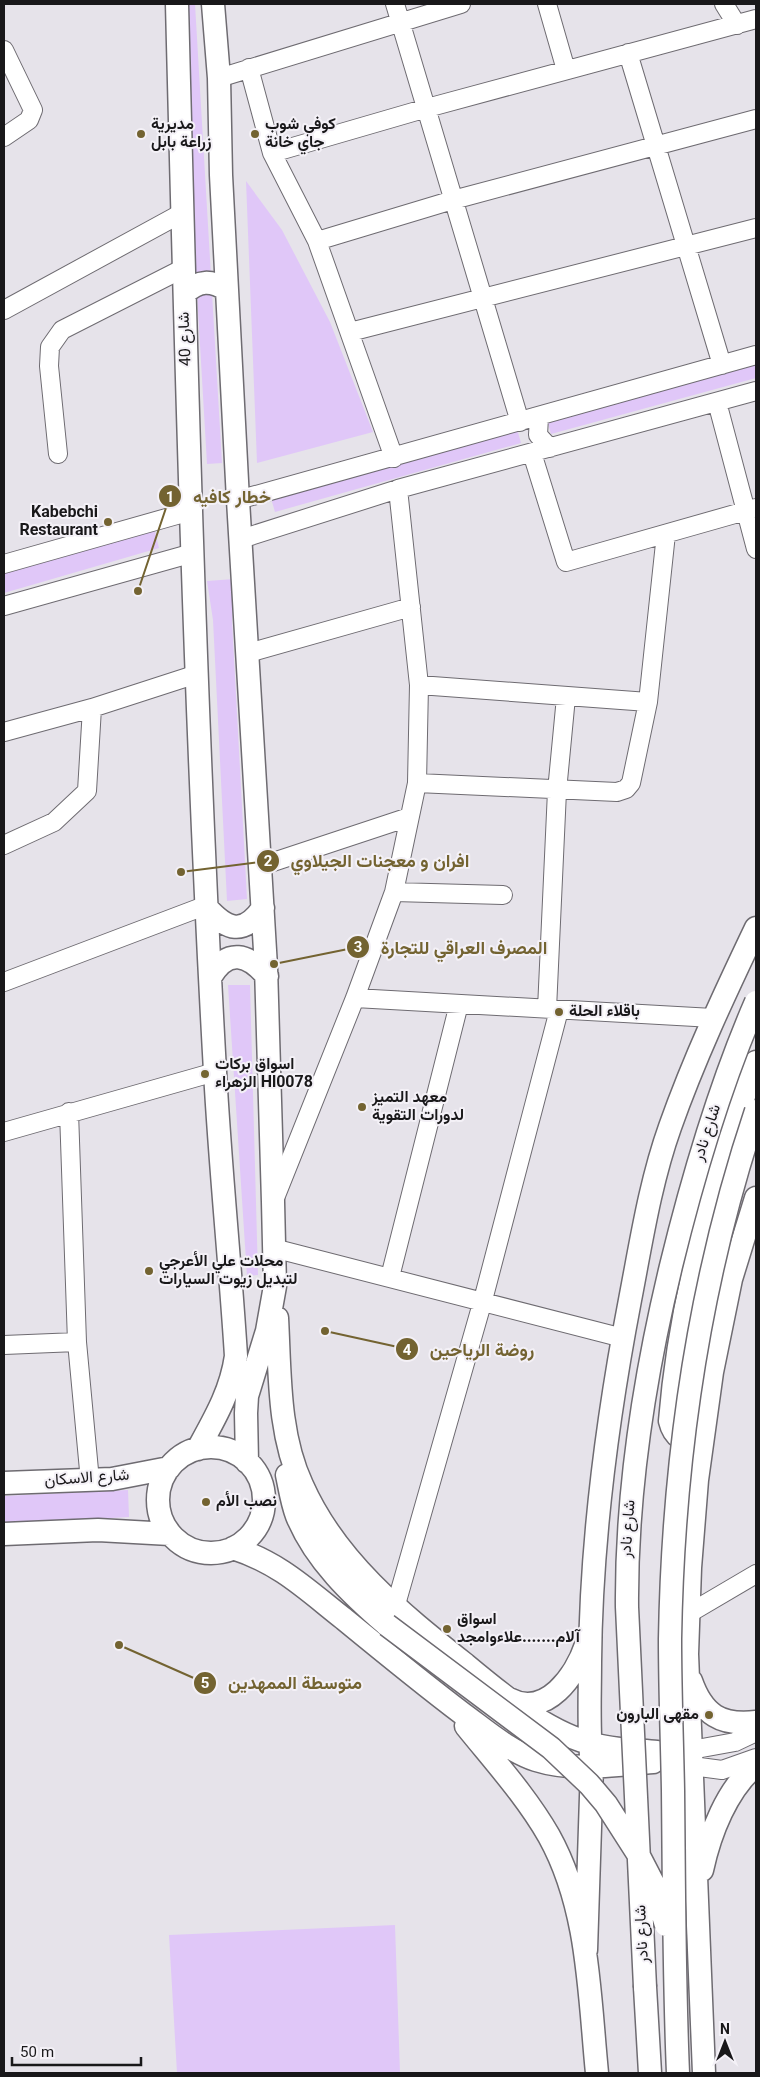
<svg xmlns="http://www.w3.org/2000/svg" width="760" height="2077" font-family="Georgia,Vazirmatn,serif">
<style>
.green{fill:#e0c7f8}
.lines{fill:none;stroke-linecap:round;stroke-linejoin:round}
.minor-casing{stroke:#6e6b71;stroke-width:20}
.major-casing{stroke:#6e6b71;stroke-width:25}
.minor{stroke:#fff;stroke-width:18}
.major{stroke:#fff;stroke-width:22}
.major-bridge-casing{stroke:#6e6b71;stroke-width:25;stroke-linecap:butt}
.major-bridge{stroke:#fff;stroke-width:22}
.poi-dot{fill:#736331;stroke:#f4f1f7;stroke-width:2}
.labels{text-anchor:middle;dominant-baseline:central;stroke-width:4;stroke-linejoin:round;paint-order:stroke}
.poi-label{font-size:16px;font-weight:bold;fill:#19181a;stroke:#f4f1f7;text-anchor:start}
.street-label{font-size:16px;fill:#19181a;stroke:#f4f1f7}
.leader{fill:none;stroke:#736331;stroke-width:2}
.callout-dot{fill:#736331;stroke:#f4f1f7;stroke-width:2}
.mark-label{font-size:15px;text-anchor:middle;font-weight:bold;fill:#fff}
.callout-label{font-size:18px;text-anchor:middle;font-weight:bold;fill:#736331;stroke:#f4f1f7;stroke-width:4;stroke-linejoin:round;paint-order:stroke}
</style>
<rect width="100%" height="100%" fill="#e6e3ea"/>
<path class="green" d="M180,4h15l27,459 -15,1z
M246,181l36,49 48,92 43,110 -116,31z
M756,362v16l-205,56 -5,-17z
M515,422l6,21 -246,69 -5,-17z
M154,528l5,20 -155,45v-22z
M234,579l-2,42 15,278 -20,2 -14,-281 -6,-39z
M228,985h22l8,290 -11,1z
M128,1490l1,27 -125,7v-28z
M395,1925l5,148h-223l-8,-138z"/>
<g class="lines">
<g class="minor-casing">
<path id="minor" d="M395,4l125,418
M547,4l19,66
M724,4l13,21
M4,50l29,60 -4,10 -25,17
M628,53l94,312
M249,68l23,85 45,88 77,217
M219,78l242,-74
M272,153l155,-45 329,-89
M317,241l136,-41 303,-81
M4,310l178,-97
M350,332l406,-104
M717,402l39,147
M539,417l-1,18 12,13
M532,453l34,109 190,-54
M58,454l-9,-88 1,-19 12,-17 122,-62
M238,500l518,-145
M241,539l157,-50 358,-98
M4,564l187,-53
M4,606l189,-53
M248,653l163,-46
M419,685l229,17
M4,732l88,-24 105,-34
M417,783l200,9 9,-3 5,-6 17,-81 18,-168
M4,845l50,-23 33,-31 5,-83
M261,866l148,-49
M394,892l109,3
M4,982l203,-77
M355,998l358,20
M547,1009l10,-218 9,-94
M69,1112l8,230 13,139
M4,1132l211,-60
M275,1198l80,-200 39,-106 23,-109 2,-98 -21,-196
M273,1248l350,90
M390,1277l69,-273
M4,1345l73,-3
M395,1608l88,-308 76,-290
M688,1614l68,-40
M691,1750l44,-8 21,-10
M692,1766l30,4 34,-12"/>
</g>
<g class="major-casing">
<path id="major" d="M177,4c9,356 18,712 38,1067 5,95 15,190 21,285 -5,35 -21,62 -38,93
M213,4l6,74 2,97 17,325 28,467 7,235 2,84 -8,45 -20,65 -1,17 1,49
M185,293c14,-13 26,-13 42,-3
M207,908c20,22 36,28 56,0
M211,976c17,-28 37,-22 56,0
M277,1318c3,55 1,116 25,167 34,77 100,129 164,180 36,30 78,65 123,78 21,7 46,7 68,9
M698,1435c-12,14 -25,-1 -28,-14 10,-123 44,-243 86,-359
M158 1500a53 53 0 1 1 106 0a53 53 0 1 1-106 0Z
M287,1475c3,14 5,28 10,41 18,44 55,79 90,109
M4,1483l108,-4 57,-11
M4,1534l94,-4 72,4
M233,1548c47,15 74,42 111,71 39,32 78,64 119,95 22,16 46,37 73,46 38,12 78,5 117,2
M691,1681c12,34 30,45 65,41
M509,1699c37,20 67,-24 77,-54
M466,1726c29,36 60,70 83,110 40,72 40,157 48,237
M702,1870c8,-37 25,-81 54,-105
M586,1950l6,-184c-4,-34 -2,-69 -2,-104 1,-122 17,-242 40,-362 11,-57 20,-117 40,-173 24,-68 55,-134 86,-199
M645,1987l5,86
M704,2073l-17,-419 3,-86 7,-88 15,-108 19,-93 25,-81"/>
</g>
<use href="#minor" class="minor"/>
<use href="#major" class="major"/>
<g class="major-bridge-casing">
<path id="major-bridge" d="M387,1625l164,123 38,36 17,20 32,50 15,29 13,42
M645,1987l-18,-380c-1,-116 17,-229 44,-341 22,-90 48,-179 85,-264
M678,2073c-4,-94 -4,-188 -5,-283 -1,-50 -3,-101 -3,-151 3,-179 29,-358 86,-528"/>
</g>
<use href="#major-bridge" class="major-bridge"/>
</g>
<g class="poi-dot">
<circle cx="141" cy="134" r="5"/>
<circle cx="255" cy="134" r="5"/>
<circle cx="108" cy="522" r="5"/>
<circle cx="559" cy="1012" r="5"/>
<circle cx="205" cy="1074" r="5"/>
<circle cx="362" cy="1107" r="5"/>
<circle cx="149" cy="1271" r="5"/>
<circle cx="206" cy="1502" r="5"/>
<circle cx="447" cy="1629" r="5"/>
<circle cx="709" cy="1715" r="5"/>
</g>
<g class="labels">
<g class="poi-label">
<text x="151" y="125">مديرية<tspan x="151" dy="18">زراعة بابل</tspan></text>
<text x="265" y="125">كوفي شوب<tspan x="265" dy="18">جاي خانة</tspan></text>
<text x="98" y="513" text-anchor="end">Kabebchi<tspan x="98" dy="18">Restaurant</tspan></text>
<text x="569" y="1012">باقلاء الحلة</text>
<text x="215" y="1065">اسواق بركات<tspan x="215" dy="18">الزهراء Hl0078</tspan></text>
<text x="372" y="1098">معهد التميز<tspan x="372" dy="18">لدورات التقوية</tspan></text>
<text x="159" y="1262">محلات علي الأعرجي<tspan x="159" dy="18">لتبديل زيوت السيارات</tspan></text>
<text x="216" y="1502">نصب الأم</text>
<text x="457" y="1620">اسواق<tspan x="457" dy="18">آلام.......علاءوامجد</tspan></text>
<text x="699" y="1715" text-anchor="end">مقهى البارون</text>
</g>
<g class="street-label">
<text transform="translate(186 339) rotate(-92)">شارع 40</text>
<text transform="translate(708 1133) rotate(-72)">شارع نادر</text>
<text transform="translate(87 1479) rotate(-4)">شارع الاسكان</text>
<text transform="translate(629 1529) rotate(-86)">شارع نادر</text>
<text transform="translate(643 1934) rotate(-93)">شارع نادر</text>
</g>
</g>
<path class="leader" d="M138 591L170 496M181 872L268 861M274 964L358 947M325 1331L407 1349M119 1645L205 1683"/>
<g class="callout-dot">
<circle cx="138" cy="591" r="5"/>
<circle cx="181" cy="872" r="5"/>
<circle cx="274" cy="964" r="5"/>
<circle cx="325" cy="1331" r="5"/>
<circle cx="119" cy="1645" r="5"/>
<circle cx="170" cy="496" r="12"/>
<circle cx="268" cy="861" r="12"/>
<circle cx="358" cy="947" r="12"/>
<circle cx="407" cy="1349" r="12"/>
<circle cx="205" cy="1683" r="12"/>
</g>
<g class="mark-label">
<text x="170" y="502">1</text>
<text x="268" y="866">2</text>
<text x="358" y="952">3</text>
<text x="407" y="1355">4</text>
<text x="205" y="1688">5</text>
</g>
<g class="callout-label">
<text x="232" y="503">خطار كافيه</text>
<text x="380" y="867">افران و معجنات الجيلاوي</text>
<text x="464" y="954">المصرف العراقي للتجارة</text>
<text x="482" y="1356">روضة الرياحين</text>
<text x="295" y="1689">متوسطة الممهدين</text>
</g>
<rect width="760" height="2077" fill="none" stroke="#19181a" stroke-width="10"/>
<g transform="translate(725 2042)" stroke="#f4f1f7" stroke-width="4" paint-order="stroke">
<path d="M0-4L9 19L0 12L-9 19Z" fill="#19181a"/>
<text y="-8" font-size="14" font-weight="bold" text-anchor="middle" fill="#19181a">N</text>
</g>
<path d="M12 2057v8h129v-8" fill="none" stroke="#19181a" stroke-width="2.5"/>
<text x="20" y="2057" font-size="15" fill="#19181a" stroke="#f4f1f7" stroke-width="4" paint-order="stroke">50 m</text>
</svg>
